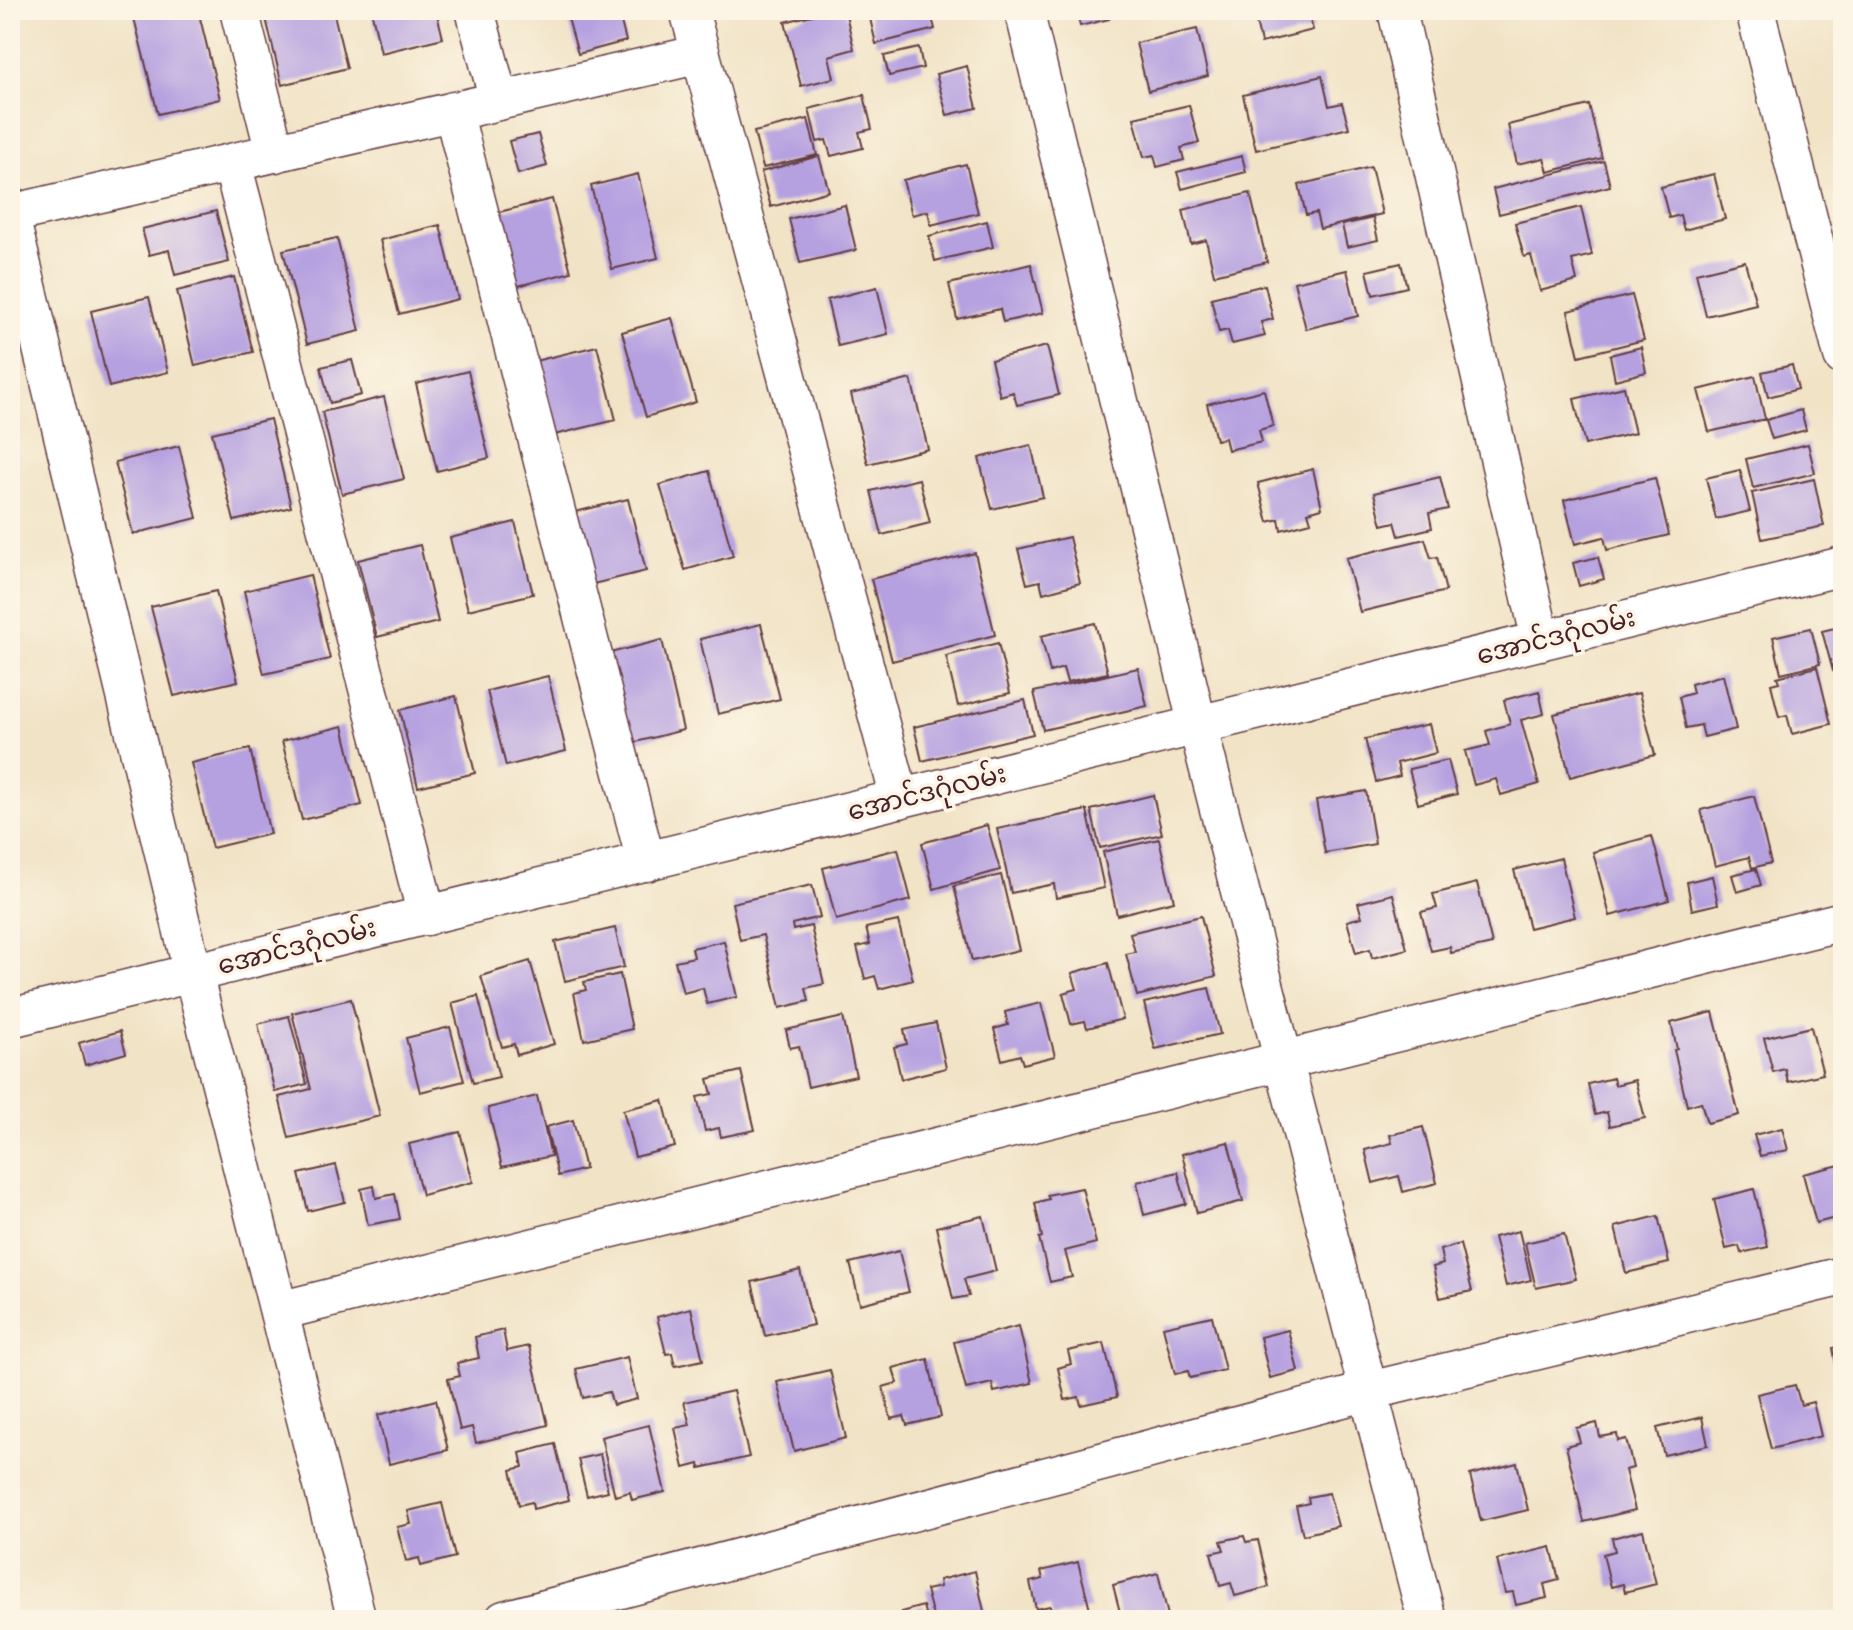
<svg xmlns="http://www.w3.org/2000/svg" width="1853" height="1630" font-family="'Libre Bodoni','Noto Sans Myanmar',serif">
<style>
.building{fill:#b6a1e0}
.lines{fill:none;stroke-linecap:round;stroke-linejoin:round}
.street-casing{stroke:#633c42;stroke-width:41}
.street{stroke:#fff;stroke-width:38}
.labels{text-anchor:middle;dominant-baseline:central;stroke-width:7;stroke-linejoin:round;paint-order:stroke}
.street-label{font-size:26px;fill:#4a1f2b;stroke:#fcf5e5}
</style>
<rect width="100%" height="100%" fill="#fcf5e5"/>
<filter id="ink" filterUnits="userSpaceOnUse"><feTurbulence type="fractalNoise" baseFrequency=".0125" numOctaves="2"/><feDisplacementMap in="SourceGraphic" scale="16" xChannelSelector="R" yChannelSelector="G"/><feConvolveMatrix kernelMatrix="1 2 1 2 8 2 1 2 1" color-interpolation-filters="sRGB"/></filter>
<filter id="wash" filterUnits="userSpaceOnUse"><feTurbulence type="fractalNoise" baseFrequency=".006" numOctaves="4" result="noise"/><feDisplacementMap in="SourceGraphic" scale="32" xChannelSelector="R" yChannelSelector="G"/><feGaussianBlur stdDeviation="1.8" result="paint"/><feColorMatrix in="noise" values="0 0 0 0 0 0 0 0 0 0 0 0 0 0 0 0 0 1.4 0 .05"/><feComposite in="paint" operator="in"/></filter>
<g filter="url(#wash)">
<rect width="100%" height="100%" fill="#f1e3c6"/>
<g id="blocks">
<path class="building" d="M165,10h33l22,89 -62,15 -24,-96z
M264,10h69l14,58 -65,17z
M371,10h65l7,28 -62,15z
M618,10l8,31 -48,13 -12,-43z
M831,10h14l9,39 -25,7 5,22 -33,8 -16,-64z
M868,10h62l5,19 -59,15z
M1076,10h31l2,9 -29,7z
M1253,10h55l5,20 -52,13z
M1197,29l11,47 -60,15 -12,-48z
M919,48l4,20 -34,8 -5,-20z
M967,66l10,42 -30,7 -11,-41z
M1322,76l7,30 13,-3 7,25 -93,22 -13,-55z
M864,95l8,34 -13,3 4,16 -32,8 -5,-16 -9,2 -8,-33z
M1189,105l10,38 -18,5 3,12 -27,7 -3,-12 -10,2 -10,-39z
M1589,105l13,53 -54,14 -4,-14 -27,6 -9,-39z
M808,119l9,36 -54,13 -9,-36z
M538,134l9,32 -29,8 -9,-33z
M819,156l10,35 -58,16 -10,-35z
M1242,156l4,16 -64,17 -5,-17z
M1604,161l6,25 -111,28 -6,-25z
M966,164l12,49 -47,12 -3,-14 -16,4 -9,-35z
M1371,167l11,47 -62,15 -4,-16 -10,2 -7,-30z
M638,174l20,84 -46,11 -21,-83z
M1714,174l11,45 -41,11 -4,-15 -11,3 -8,-31z
M1250,193l17,69 -53,13 -8,-35 -15,4 -8,-34z
M552,199l19,73 -57,15 -19,-74z
M845,205l11,45 -56,13 -11,-44z
M1581,207l11,48 -20,5 5,21 -37,10 -9,-36 -7,2 -9,-34z
M216,211l13,51 -54,13 -6,-25 -20,5 -7,-26z
M1373,218l5,22 -31,7 -5,-22z
M987,221l6,26 -58,14 -6,-25z
M440,225l18,74 -59,15 -19,-74z
M337,238l23,93 -53,13 -24,-94z
M1745,261l11,43 -50,12 -10,-43z
M1401,263l6,24 -34,8 -6,-24z
M1031,264l12,49 -40,9 -3,-13 -43,10 -8,-35z
M1347,270l11,46 -52,13 -12,-47z
M234,277l19,75 -58,14 -18,-75z
M1265,285l8,34 -12,3 4,14 -33,8 -4,-14 -9,2 -8,-34z
M877,287l11,47 -50,12 -11,-46z
M1632,295l12,45 -65,16 -11,-45z
M149,297l19,75 -59,15 -18,-76z
M672,318l24,84 -50,15 -24,-85z
M597,346l19,74 -62,15 -19,-74z
M1047,346l12,49 -42,10 -4,-13 -13,4 -9,-36z
M1641,347l5,25 -31,8 -5,-25z
M352,360l9,35 -31,8 -9,-36z
M1792,365l6,24 -30,8 -6,-25z
M468,371l21,87 -52,13 -21,-87z
M1755,376l10,43 -56,13 -11,-42z
M911,379l17,70 -60,15 -17,-70z
M1624,387l11,46 -50,12 -11,-46z
M1264,390l9,36 -14,4 3,12 -34,8 -3,-12 -9,2 -9,-36z
M384,397l20,82 -62,15 -20,-82z
M1801,410l5,20 -34,9 -6,-19z
M270,419l21,88 -57,14 -22,-88z
M1808,444l7,29 -62,15 -7,-29z
M1031,445l12,52 -51,12 -13,-51z
M179,446l18,72 -64,16 -18,-72z
M1313,469l9,39 -14,4 3,10 -30,8 -2,-11 -11,3 -10,-39z
M1740,470l10,41 -34,8 -10,-41z
M709,471l24,85 -48,14 -25,-85z
M1440,477l8,32 -19,4 3,15 -33,8 -4,-14 -13,3 -8,-32z
M1655,478l14,57 -62,15 -3,-13 -29,7 -11,-44z
M919,479l11,44 -48,12 -11,-44z
M1814,479l10,47 -62,13 -10,-46z
M628,499l18,72 -61,15 -18,-72z
M515,522l18,72 -65,16 -18,-72z
M1069,537l11,46 -37,10 -3,-12 -13,3 -9,-35z
M1425,539l6,19 6,-1 9,34 -86,21 -14,-54z
M420,545l18,77 -61,15 -19,-77z
M975,553l20,82 -103,26 -21,-82z
M1598,557l6,22 -25,7 -6,-23z
M310,575l20,84 -66,15 -20,-83z
M216,591l22,90 -64,15 -23,-89z
M1095,623l13,50 -41,9 -4,-14 -13,4 -9,-36z
M761,624l19,75 -62,15 -18,-75z
M1843,626v42l-10,3 -11,-40z
M1811,628l9,36 -39,9 -8,-36z
M662,640l21,90 -55,14 -22,-90z
M998,643l12,50 -52,13 -12,-50z
M1817,667l14,57 -39,10 -5,-19 -8,2 -8,-33 8,-2 -2,-5z
M1138,668l9,38 -104,24 -9,-38z
M1723,675l13,54 -32,8 -3,-12 -15,3 -7,-31 14,-4 -2,-9z
M548,676l18,75 -60,15 -19,-75z
M1539,691l5,23 -23,6 18,64 -38,11 -5,-16 -22,6 -9,-34 25,-6 -4,-14 24,-7 -6,-24z
M1639,693l16,62 -85,22 -16,-63z
M456,696l19,77 -57,14 -18,-77z
M1025,700l8,34 -111,27 -8,-34z
M1429,724l7,29 -39,10 3,13 -24,6 -11,-43z
M343,726l19,79 -60,15 -20,-79z
M250,749l20,85 -58,14 -21,-85z
M1448,760l9,34 -39,10 -9,-35z
M1366,791l9,53 -50,9 -9,-53z
M1153,795l9,39 -62,14 -9,-38z
M1754,796l17,67 -19,5 -3,-11 -34,9 -14,-56z
M1087,810l17,78 -48,10 -2,-14 -43,9 -14,-64z
M987,825l13,45 -66,19 -12,-46z
M1652,836l17,64 -59,16 -17,-64z
M1159,839l15,62 -57,14 -14,-63z
M898,849l13,51 -75,20 -13,-52z
M1561,858l14,59 -46,11 -15,-58z
M1756,869l5,16 -24,7 -5,-17z
M1001,875l18,75 -47,11 -18,-75z
M1712,876l6,28 -26,6 -5,-28z
M1477,883l15,61 -41,9 -1,-6 -19,4 -10,-39 16,-4 -4,-14z
M812,885l8,32 -28,7 1,6 18,-4 13,58 -18,4 3,13 -29,7 -17,-73 -23,5 -8,-37z
M1393,894l14,55 -35,9 -2,-9 -14,4 -9,-32 15,-4 -4,-14z
M1201,916l15,60 -79,20 -11,-42 9,-2 -5,-19z
M898,921l15,59 -34,9 -4,-13 -10,3 -8,-32 13,-3 -4,-16z
M615,928l9,39 -59,14 -10,-39z
M724,941l13,56 -30,7 -4,-16 -20,5 -8,-32 19,-4 -2,-9z
M530,961l24,83 -37,11 -3,-11 -12,3 -21,-71z
M1108,963l15,56 -36,9 -2,-7 -14,3 -8,-31 14,-4 -5,-16z
M620,974l12,55 -48,11 -10,-47 12,-3 -2,-8z
M1209,988l11,46 -65,15 -11,-46z
M478,996l21,81 -26,6 -21,-80z
M351,999l29,117 -91,22 -10,-41 32,-8 -19,-76z
M1041,1003l14,53 -32,8 -3,-9 -18,5 -8,-31 14,-4 -3,-13z
M1713,1012l26,103 -32,8 -6,-21 -14,4 -13,-56 3,-1 -6,-26z
M289,1016l18,68 -32,8 -17,-68z
M843,1017l13,59 -48,11 -9,-41 -9,2 -4,-18z
M936,1023l10,45 -45,11 -7,-32 13,-3 -3,-14z
M450,1027l14,54 -44,11 -14,-54z
M1811,1027l12,47 -35,8 -3,-13 -12,3 -9,-34z
M120,1031l6,22 -41,12 -6,-22z
M741,1071l14,59 -34,7 -2,-9 -14,3 -8,-34 15,-3 -4,-15z
M1613,1078l2,7 20,-5 10,38 -35,8 -3,-14 -12,3 -7,-31z
M537,1096l14,60 -49,11 -14,-59z
M663,1100l12,47 -40,10 -12,-47z
M573,1120l12,49 -27,7 -12,-49z
M1423,1127l14,56 -34,9 -4,-16 -26,7 -8,-33 27,-7 -2,-8z
M1782,1128l6,22 -28,6 -6,-21z
M460,1132l13,50 -51,13 -13,-51z
M1228,1142l15,59 -46,12 -15,-59z
M336,1165l9,37 -37,9 -9,-37z
M1840,1165l3,11v40l-27,7 -13,-49z
M1178,1172l8,32 -42,11 -7,-33z
M374,1186l2,12 19,-4 5,25 -32,6 -7,-36z
M1082,1188l14,55 -31,8 7,26 -22,5 -11,-44 3,-1 -7,-34 14,-4 -2,-4z
M1754,1189l14,58 -27,6 -2,-7 -13,3 -12,-50z
M983,1216l13,55 -32,8 5,17 -16,3 -17,-72z
M1658,1216l11,47 -43,10 -11,-46z
M1519,1231l12,49 -25,6 -12,-49z
M1564,1234l12,45 -40,9 -11,-45z
M1460,1244l12,47 -32,7 -7,-31 10,-3 -3,-14z
M899,1251l10,41 -49,12 -10,-41z
M800,1270l13,55 -48,11 -13,-54z
M691,1308l12,52 -28,6 -3,-13 -6,1 -9,-37z
M1212,1316l13,54 -35,8 -2,-7 -13,3 -12,-47z
M1019,1326l13,57 -38,9 -2,-9 -26,6 -12,-47z
M503,1330l4,21 22,-5 19,79 -72,18 -4,-16 -12,3 -12,-51 12,-3 -3,-13 22,-5 -4,-21z
M1288,1330l10,41 -28,7 -10,-41z
M1104,1343l13,54 -36,8 -2,-8 -14,3 -7,-32 13,-4 -3,-13z
M1843,1346v52l-1,1 -9,-51z
M627,1357l10,42 -24,6 -4,-13 -26,6 -7,-29z
M928,1359l13,58 -34,8 -3,-9 -13,3 -8,-32 14,-4 -4,-15z
M830,1370l16,68 -52,13 -17,-69z
M1795,1385l6,20 12,-3 8,34 -50,13 -14,-55z
M733,1391l16,66 -49,11 -1,-4 -15,4 -9,-40 15,-3 -6,-23z
M436,1400l12,50 -59,14 -11,-49z
M1702,1417l6,28 -44,10 -7,-27z
M1597,1423l3,14 17,-3 1,7 8,-2 7,29 -8,2 10,40 -51,12 -18,-76 14,-4 -4,-14z
M649,1425l16,67 -33,8 -2,-8 -15,4 -14,-59z
M555,1444l14,56 -36,9 -1,-7 -13,3 -8,-35 12,-3 -3,-14z
M600,1454l8,37 -21,5 -9,-37z
M1517,1463l11,47 -47,11 -11,-46z
M1329,1493l9,33 -35,9 -7,-29 13,-3 -1,-6z
M442,1503l13,54 -34,9 -2,-8 -13,3 -9,-34 14,-3 -3,-13z
M1643,1530l13,54 -31,8 -2,-8 -12,3 -8,-33 12,-3 -3,-13z
M1244,1536l2,6 12,-2 11,47 -34,9 -4,-13 -11,3 -9,-33 13,-3 -3,-9z
M1551,1547l8,33 -15,4 3,14 -31,7 -3,-13 -8,1 -8,-33z
M1078,1562l12,47 -37,9 -3,-12 -14,3 -6,-27 13,-3 -2,-8z
M975,1571l11,49h-52l-8,-30 14,-3 -1,-7z
M1158,1573l11,47h-47l-9,-35z
M923,1606l4,14h-24l-2,-8z"/>
</g>
</g>
<g filter="url(#ink)">
<use href="#blocks" fill-opacity="0" stroke="#633c42" stroke-width="2"/>
<g class="lines">
<g class="street-casing">
<path id="street" d="M239,10l36,143
M475,10l24,91
M689,10l211,789
M1024,10l174,717 229,893
M1397,10l144,631
M1755,10l88,346
M453,111l193,751
M232,163l195,753
M10,214l691,-160
M10,216l183,757 164,647
M10,1018l1833,-452
M279,1311l1564,-390
M504,1620l865,-229 474,-115"/>
</g>
<use href="#street" class="street"/>
</g>
</g>
<g class="labels">
<g class="street-label">
<text transform="translate(1556 637) rotate(-14)">အောင်ဒဂုံလမ်း</text>
<text transform="translate(927 793) rotate(-14)">အောင်ဒဂုံလမ်း</text>
<text transform="translate(297 947) rotate(-14)">အောင်ဒဂုံလမ်း</text>
</g>
</g>
<rect width="1853" height="1630" fill="none" stroke="#fcf5e5" stroke-width="40"/>
</svg>
